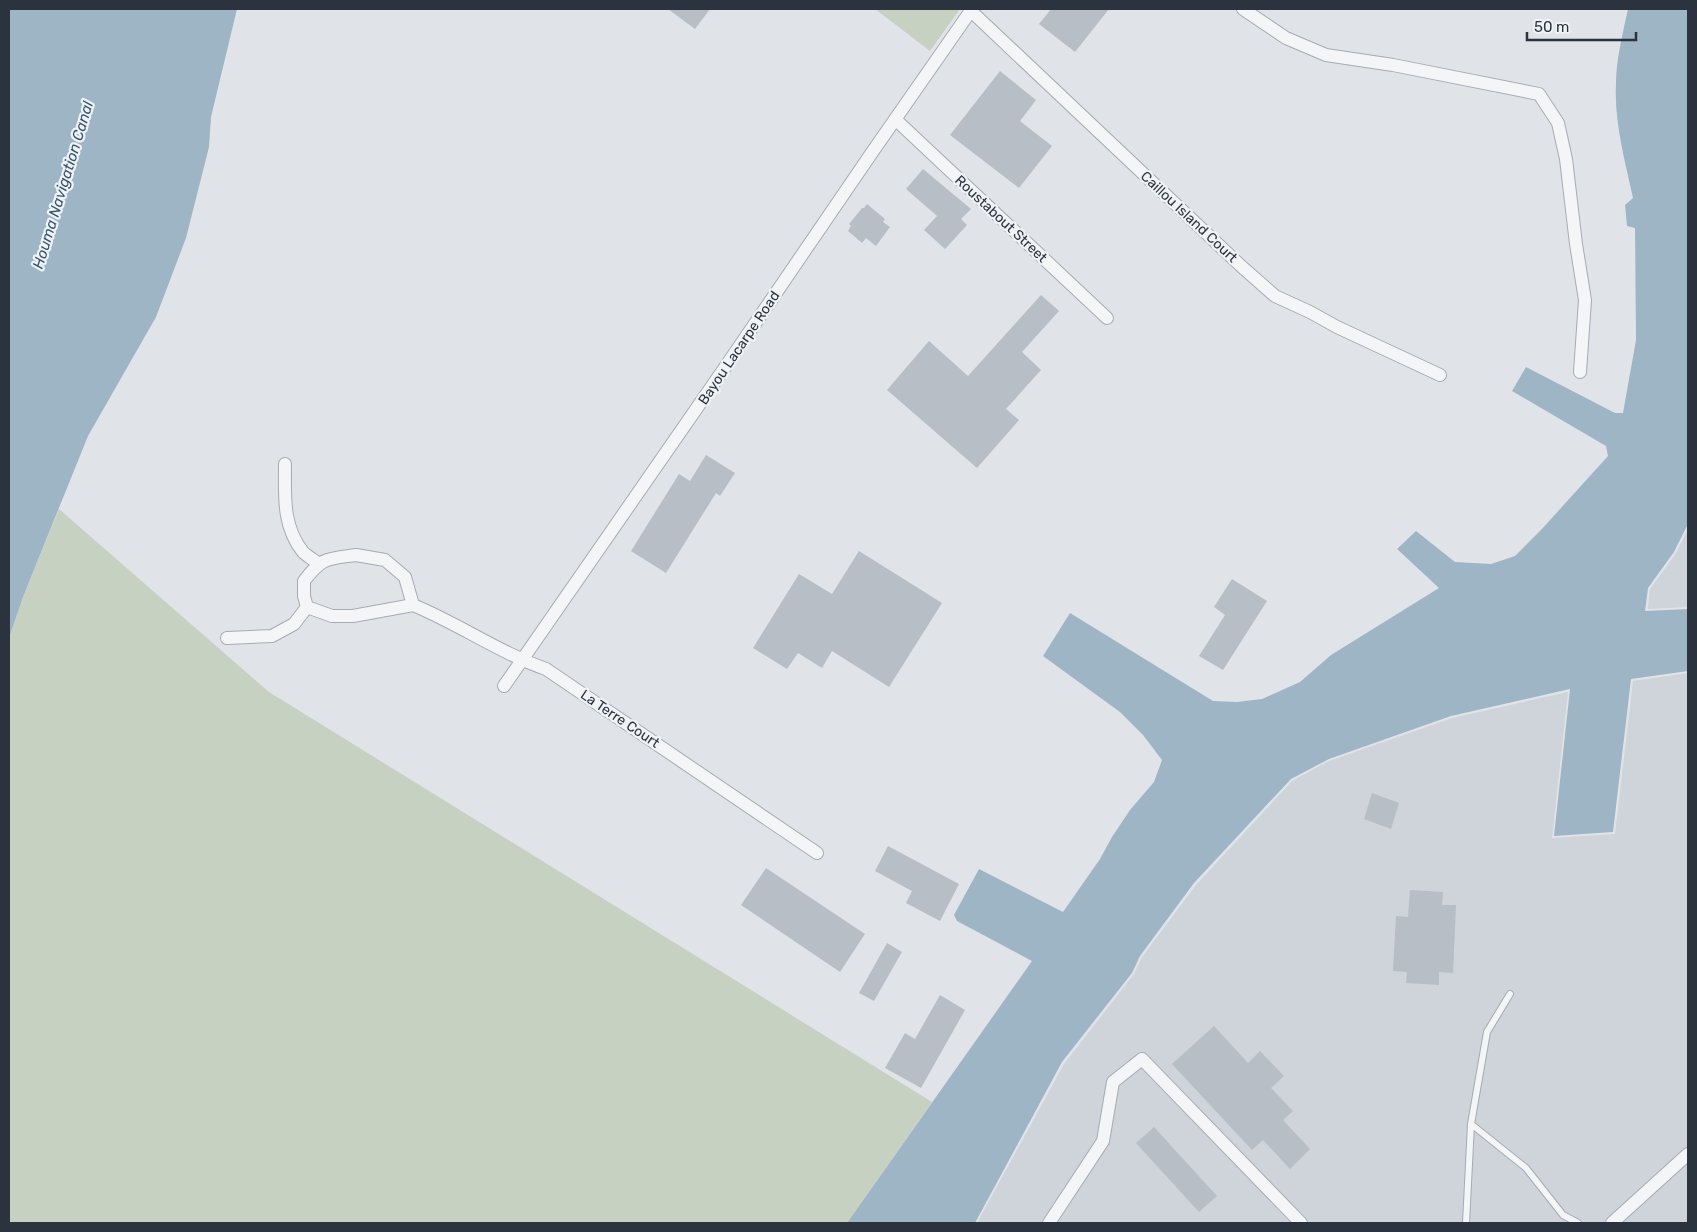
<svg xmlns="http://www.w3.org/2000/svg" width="1697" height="1232" font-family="Rubik,sans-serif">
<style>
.built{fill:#cfd3da}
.green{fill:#c7d1c2}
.water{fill:#9eb5c6}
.building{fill:#b8bec5}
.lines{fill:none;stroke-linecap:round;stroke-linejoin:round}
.service-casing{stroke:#a6abb2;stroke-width:8}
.minor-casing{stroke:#a6abb2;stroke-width:14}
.service{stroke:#f3f5f7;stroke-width:6}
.minor{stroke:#f3f5f7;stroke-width:12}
.labels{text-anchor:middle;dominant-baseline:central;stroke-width:4.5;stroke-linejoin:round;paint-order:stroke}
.street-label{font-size:14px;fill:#2a333e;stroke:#f0f3f6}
.water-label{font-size:15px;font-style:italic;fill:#37556f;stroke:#f0f3f6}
</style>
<rect width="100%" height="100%" fill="#e0e4e8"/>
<path class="built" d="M1688,529v78l-40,2 2,-20 26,-36z
M1688,673v550h-711l87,-159 70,-90 8,-17 54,-72 96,-104 37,-20 123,-43 116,-26 -16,146 63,-4 18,-153z"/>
<path class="green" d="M875,9h85l-30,42z
M59,509l210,183 663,410 -85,121h-838v-585l14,-41z"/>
<path class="water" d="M9,9h228l-26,108 -2,30 -23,91 -30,79 -68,119 -65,161 -14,41z
M1628,9h60v515l-14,28 -26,36 -3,23 43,-2v62l-57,8 -18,153 -59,4 16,-147 -119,27 -122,43 -38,20 -97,104 -54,73 -8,17 -70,89 -87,161h-128l185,-262 -75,-40 -3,-6 25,-46 84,43 37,-53 12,-22 18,-27 24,-28 8,-22 -19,-25 -23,-23 -77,-56 27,-43 143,88 24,1 25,-3 38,-17 31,-27 108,-67 -42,-39 19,-18 39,31 36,2 24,-8 26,-26 67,-74 -2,-10 -94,-55 14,-24 89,46h8l13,-73 -1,-112 -8,-2 -2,-21 8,-7c-8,-37 -19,-76 -17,-114 0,-25 7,-51 12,-75z"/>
<path class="building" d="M668,9h42l-15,20z
M1051,9h58l-34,43 -36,-28z
M1000,71l36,29 -16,21 32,25 -33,42 -69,-53z
M923,169l48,40 -10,10 6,6 -22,24 -21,-19 13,-14 -31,-27z
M867,204l18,15 -2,3 7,5 -14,19 -10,-8 -4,5 -14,-12 3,-5 -2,-2 13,-16h2z
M1041,295l18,16 -37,41 19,18 -35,39 13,11 -42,48 -90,-78 42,-49 39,35z
M706,455l29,18 -15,23 -4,-3 -50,80 -35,-22 48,-77 11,7z
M859,551l83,52 -53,84 -57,-36 -10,17 -24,-15 -11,16 -34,-21 46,-74 33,20z
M1232,579l35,22 -44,69 -24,-14 26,-41 -11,-8z
M1372,793l27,10 -8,26 -27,-10z
M888,846l71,38 -19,37 -34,-18 6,-12 -37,-20z
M766,868l99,66 -25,38 -99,-67z
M1410,890l33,2 -1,13h14l-3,68 -14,-1v13l-33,-2 1,-11 -14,-1 3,-55 12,1z
M887,943l15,9 -28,49 -15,-8z
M940,995l25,15 -44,78 -36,-20 20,-35 10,6z
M1214,1026l34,37 12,-12 24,25 -13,12 22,23 -10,9 27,29 -20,20 -27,-29 -11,10 -80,-86z
M1154,1127l63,69 -18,16 -63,-69z"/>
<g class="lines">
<g class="service-casing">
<path id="service" d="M1471,1124l55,44 37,47 15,8
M1466,1223l5,-99 16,-92 23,-38"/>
</g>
<g class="minor-casing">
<path id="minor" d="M1243,9l43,29 40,17 67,10 146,29 19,29 8,36 10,85 9,56 -5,72
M971,11l270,255 34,30 35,16 27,15 103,48
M895,119l212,199
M285,464c0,31 -3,62 18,88 4,4 11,8 16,12
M356,555l29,5 20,17 8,28 -60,11h-21l-25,-9 -3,-11v-15c18,-24 23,-22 52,-26z
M413,605c46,19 87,48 133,64l271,184
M227,638l45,-2 22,-12 13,-17
M504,686l222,-320 147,-215 99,-142
M1049,1223l54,-82 10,-59 29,-23 159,164
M1612,1223l76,-69"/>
</g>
<use href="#service" class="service"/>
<use href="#minor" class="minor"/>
</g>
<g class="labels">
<g class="street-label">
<text transform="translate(1189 217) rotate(43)">Caillou Island Court</text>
<text transform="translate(1001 219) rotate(43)">Roustabout Street</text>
<text transform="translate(739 348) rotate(-56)">Bayou Lacarpe Road</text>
<text transform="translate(620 719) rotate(34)">La Terre Court</text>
</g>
<g class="water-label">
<text transform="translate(63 185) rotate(-73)">Houma Navigation Canal</text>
</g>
</g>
<rect width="1697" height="1232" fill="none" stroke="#2a333e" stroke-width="20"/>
<path d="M1527 32v8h109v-8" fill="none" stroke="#2a333e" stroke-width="2.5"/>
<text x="1534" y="32" font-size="15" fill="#2a333e" stroke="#f0f3f6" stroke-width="4" paint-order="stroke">50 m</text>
</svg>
